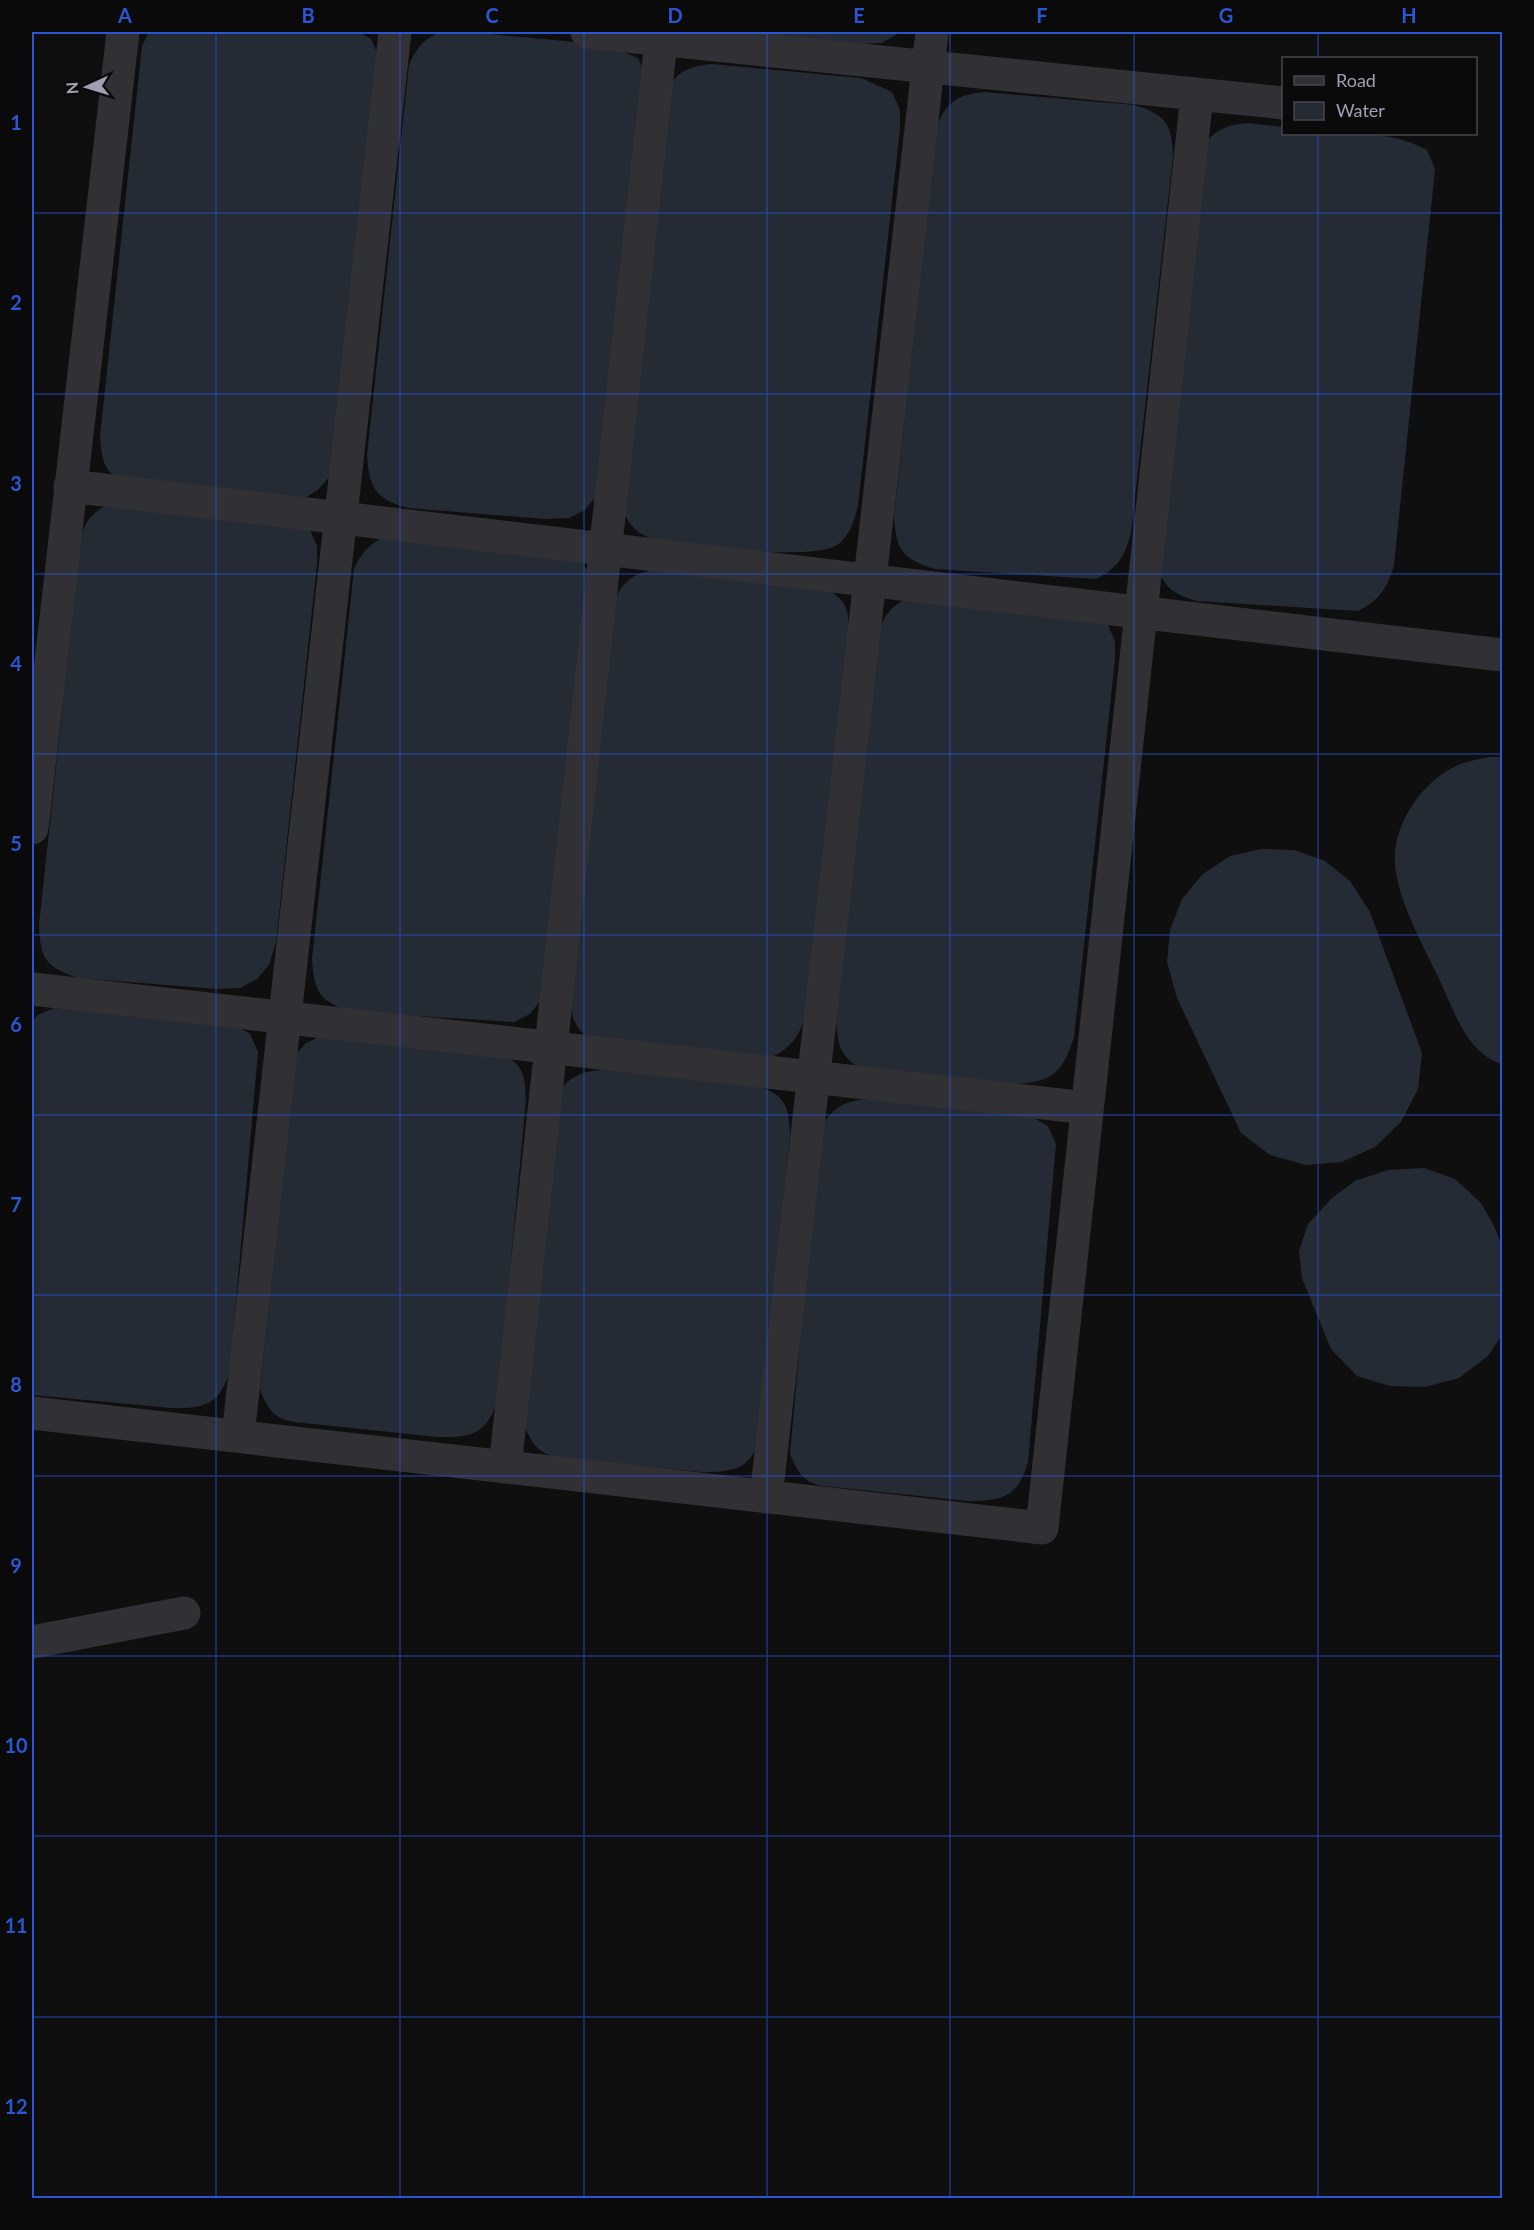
<svg xmlns="http://www.w3.org/2000/svg" width="1534" height="2230" font-family="Lato,sans-serif">
<style>
.water{fill:#252b34}
.lines{fill:none;stroke-linecap:round;stroke-linejoin:round}
.minor{stroke:#303035;stroke-width:33}
.grid{fill:none;stroke:#2a56d4;stroke-width:1.5;stroke-opacity:0.55}
.neatline{fill:none;stroke:#2a56d4;stroke-width:2}
.grid-label{font-size:20px;text-anchor:middle;font-weight:bold;fill:#2a56d4}
</style>
<rect width="100%" height="100%" fill="#0f0f10"/>
<path class="water" d="M149,32h209l13,7 8,18 -49,419 -12,14 -15,9 -178,-15c-22,-14 -23,-23 -25,-48l42,-390z
M441,32h27l139,13 31,13 8,18 -49,419 -12,15 -16,8 -24,1 -137,-11c-33,-9 -39,-21 -41,-53l42,-390c8,-18 15,-26 32,-33z
M714,32h187l-19,11 -24,1z
M712,64l149,14 31,14 8,18v19l-42,377c-4,14 -7,27 -18,37 -23,20 -144,2 -178,-1 -21,-6 -31,-12 -39,-32l47,-426c12,-15 23,-18 42,-20z
M985,92l149,13c31,9 38,18 39,51l-42,377c-6,23 -13,35 -35,46l-161,-10c-33,-10 -39,-19 -41,-53l43,-390c9,-25 23,-32 48,-34z
M1248,123l35,4 1,7c47,0 101,-7 143,16l8,19 -41,396c-7,23 -14,35 -36,46l-161,-10c-22,-7 -30,-10 -39,-32l47,-426c13,-15 24,-18 43,-20z
M113,502l196,26 8,18v19l-41,377 -7,23 -12,14 -17,9 -24,1 -137,-11c-33,-10 -39,-19 -40,-53l42,-390c7,-18 14,-25 32,-33z
M386,536l197,26 8,18 -49,419 -12,15 -16,8 -161,-10c-33,-10 -39,-19 -41,-53l42,-390c8,-17 15,-25 32,-33z
M661,570l164,18c22,12 24,22 24,46l-42,377c-7,23 -13,35 -35,46l-177,-14c-22,-15 -23,-24 -25,-49l43,-390c10,-25 23,-33 48,-34z
M910,597l197,26 8,18v19l-41,377c-12,37 -22,45 -60,47l-153,-15c-22,-15 -23,-23 -25,-49l43,-390c7,-18 14,-25 31,-33z
M1489,757h13v307c-36,-11 -48,-54 -63,-85 -16,-34 -36,-68 -43,-106 -8,-43 24,-91 62,-108 9,-4 21,-6 31,-8z
M1262,849l32,1 31,11 25,20 20,31 52,141 -4,36 -17,33 -26,25 -33,15 -36,3 -36,-10 -29,-22 -64,-135 -10,-36 3,-32 12,-31 21,-25 27,-18z
M54,1008l181,17 15,9 8,18 -28,318c-10,34 -24,39 -59,38l-139,-13v-373l6,-7z
M321,1036l182,18c21,12 22,22 23,46l-28,298c-10,35 -25,40 -60,39l-144,-15c-21,-4 -26,-13 -34,-32l36,-336 10,-11z
M603,1070l147,14c32,9 39,17 40,50l-28,299c-10,35 -25,39 -60,39l-144,-14c-21,-6 -26,-14 -34,-33l35,-335c14,-15 24,-19 44,-20z
M868,1099l164,18 16,9 8,18 -28,318c-10,35 -25,39 -60,39l-145,-15c-20,-4 -25,-13 -33,-32l29,-321c11,-24 23,-32 49,-34z
M1424,1168l31,11 26,24 14,25 7,20v87l-14,21 -29,22 -34,9 -35,-1 -33,-10 -26,-27 -29,-71 -3,-27 9,-27 24,-26 23,-17 33,-11z"/>
<g class="lines">
<path class="minor" d="M587,32l697,71
M70,486l1432,169
M32,828l91,-796
M32,989l1055,119
M32,1413l1010,115 155,-1433
M238,1436l157,-1404
M505,1467l157,-1435
M766,1497l166,-1465
M32,1642l152,-29"/>
</g>
<path class="grid" d="M216,32v2166M400,32v2166M584,32v2166M767,32v2166M950,32v2166M1134,32v2166M1318,32v26M1318,134v2064M32,213h1470M32,394h1470M32,574h1470M32,754h1470M32,935h1470M32,1115h1470M32,1295h1470M32,1476h1470M32,1656h1470M32,1836h1470M32,2017h1470"/>
<rect width="1534" height="2230" fill="none" stroke="#0a0a0b" stroke-width="66"/>
<rect x="1282" y="57" width="195" height="78" fill="#0a0a0b" stroke="#46464e" stroke-width="1.5"/>
<rect x="1294" y="76" width="30" height="9" fill="#303035" stroke="#46464e" stroke-width="1.5"/>
<text x="1336" y="87" font-size="18" fill="#9fa1b2">Road</text>
<rect x="1294" y="102" width="30" height="18" fill="#252b34" stroke="#46464e" stroke-width="1.5"/>
<text x="1336" y="117" font-size="18" fill="#9fa1b2">Water</text>
<g transform="translate(87 87) rotate(266)" stroke="#0a0a0b" stroke-width="4.5" paint-order="stroke">
<path d="M0-4.5L10 22L0 15L-10 22Z" fill="#9fa1b2"/>
<text y="-9" font-size="16" font-weight="bold" text-anchor="middle" fill="#9fa1b2">N</text>
</g>
<rect x="33" y="33" width="1468" height="2164" class="neatline"/>
<g class="grid-label">
<text x="125" y="23">A</text>
<text x="308" y="23">B</text>
<text x="492" y="23">C</text>
<text x="675" y="23">D</text>
<text x="859" y="23">E</text>
<text x="1042" y="23">F</text>
<text x="1226" y="23">G</text>
<text x="1409" y="23">H</text>
<text x="16" y="130">1</text>
<text x="16" y="310">2</text>
<text x="16" y="491">3</text>
<text x="16" y="671">4</text>
<text x="16" y="851">5</text>
<text x="16" y="1032">6</text>
<text x="16" y="1212">7</text>
<text x="16" y="1392">8</text>
<text x="16" y="1573">9</text>
<text x="16" y="1753">10</text>
<text x="16" y="1933">11</text>
<text x="16" y="2114">12</text>
</g>
</svg>
